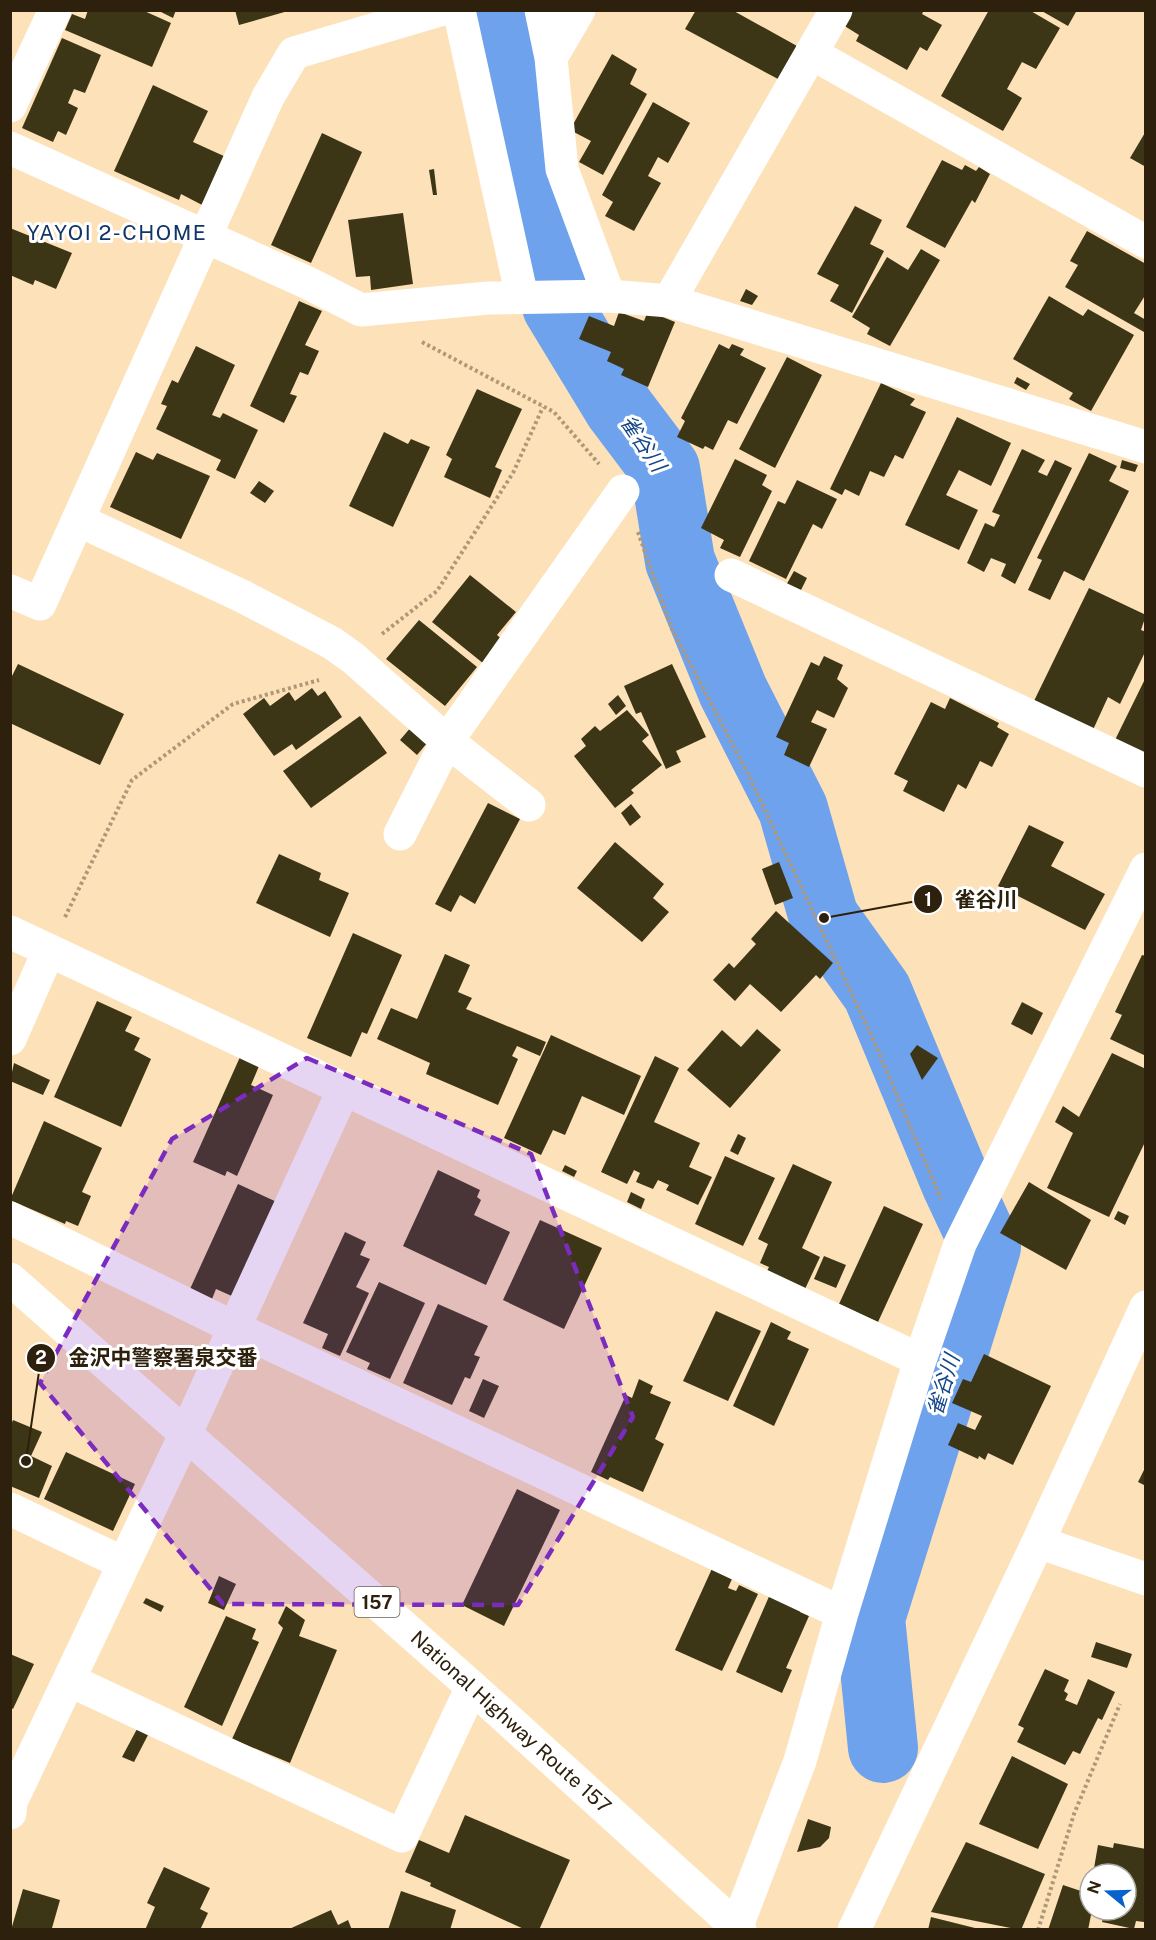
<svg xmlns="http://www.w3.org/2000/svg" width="1156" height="1940" font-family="'Public Sans','Noto Sans JP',sans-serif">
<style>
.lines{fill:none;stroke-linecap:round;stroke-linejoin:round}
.river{stroke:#6ea2ec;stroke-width:70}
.building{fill:#3d3616}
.path{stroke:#ae9877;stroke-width:4;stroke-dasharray:3 3;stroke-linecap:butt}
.minor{stroke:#fff;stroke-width:33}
.highway{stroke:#fff;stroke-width:33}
.marked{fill:#7b2cbf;fill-opacity:0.2;stroke:#7b2cbf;stroke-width:4.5;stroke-dasharray:12 8;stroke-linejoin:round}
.labels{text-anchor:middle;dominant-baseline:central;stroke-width:6;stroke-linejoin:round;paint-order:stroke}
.shield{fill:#fff;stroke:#6c6355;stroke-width:1.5}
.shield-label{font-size:18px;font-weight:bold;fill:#2d200c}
.street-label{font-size:20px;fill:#2d200c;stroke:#fff}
.neighbourhood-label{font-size:21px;letter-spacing:1.5px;fill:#0f3569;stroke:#fff}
.water-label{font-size:21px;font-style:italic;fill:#144588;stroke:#fff}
.leader{fill:none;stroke:#2d200c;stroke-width:2}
.callout-dot{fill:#2d200c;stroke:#fff;stroke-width:2}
.mark-label{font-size:18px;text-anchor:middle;font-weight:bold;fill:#fff}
.callout-label{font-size:21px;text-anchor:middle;font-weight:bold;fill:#2d200c;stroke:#fff;stroke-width:6;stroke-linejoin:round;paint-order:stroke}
</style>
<rect width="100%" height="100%" fill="#fde1b8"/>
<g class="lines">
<path class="river" d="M497,10l7,34 10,97 43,165 62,102 46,61 15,92 53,130 60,118 31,109 53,74 80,193 29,62 -116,371 13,130"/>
</g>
<path class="building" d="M88,10h54l29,13 -19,44 -87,-37 7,-16 13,5z
M157,10h19l-3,8z
M235,10h53v1l-49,14z
M696,10h36l65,36 -19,33 -93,-50z
M851,10h73l-2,4 20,11 -15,26 -7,-4 -13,23 -51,-29 3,-6 -16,-10z
M989,10h40l31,18 -24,41 -14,-7 -15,27 15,9 -19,33 -62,-35z
M1040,10h37l-9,16z
M62,38l39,17 -16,38 -11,-4 -6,14 10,5 -12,27 -8,-4 -5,11 -31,-14z
M612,54l25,15 -7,15 17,10 -44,81 -24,-13 12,-21 -21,-11z
M153,85l55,26 -15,31 33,15 -22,49 -23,-12 -2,6 -65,-29z
M653,102l37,21 -22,40 -10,-6 -10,19 13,7 -27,48 -29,-15 8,-14 -11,-7z
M1146,131v36l-16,-9z
M322,133l40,19 -51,111 -40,-18z
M942,160l20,10 3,-5 11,6 3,-4 11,7 -15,29 -3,-3 -27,48 -39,-21z
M434,169l3,26h-4l-4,-25z
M855,206l27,14 -12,24 14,7 -32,62 -22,-12 9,-16 -22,-11z
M403,213l10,71 -42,6 -1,-14 -14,1 -8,-57z
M10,228l62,25 -16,36 -21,-9 -2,5 -23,-10z
M1087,231l59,33v30l-12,19 12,7 -2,12 -79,-45 13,-22 -8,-4z
M921,249l19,11 -50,86 -23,-12 3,-6 -18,-11 35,-60 21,13z
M746,289l12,7 -6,9 -12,-4z
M1049,296l34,20 5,-7 46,26 -43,76 -22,-12 4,-6 -60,-34z
M299,301l23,10 -17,34 14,6 -11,24 -8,-3 -10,22 7,2 -13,27 -34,-17z
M648,311l27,11 -27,65 -27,-12 3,-6 -17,-8 4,-9 -32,-13 10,-23 25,10 5,-14 25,9z
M719,344l10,5 3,-5 12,5 -4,6 26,13 -29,56 -9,-4 -15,30 -8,-4 -2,3 -26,-12 8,-16 -4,-3z
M196,346l39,19 -23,50 8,3 3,-5 35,17 -23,49 -19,-9 5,-10 -65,-31 11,-23 -6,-2 11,-24 6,3z
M787,357l35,18 -47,93 -36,-19z
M1017,377l13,7 -4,6 -12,-7z
M881,383l34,16 -5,6 16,7 -23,47 -8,-4 -11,22 -14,-6 -11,25 -14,-7 -3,6 -12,-6z
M477,389l45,20 -27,58 7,3 -12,28 -46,-21 8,-18 -6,-4z
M957,417l54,26 -20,43 -32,-16 -13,25 32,15 -19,40 -54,-25z
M384,432l24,12 3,-5 19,8 -37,80 -44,-21z
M1022,449l23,11 -7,12 9,4 8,-16 17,8 -57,116 -14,-8 5,-12 -15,-6 -7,14 -17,-9 18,-40 9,4 6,-12 -8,-3z
M136,452l17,8 4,-7 53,23 -29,63 -71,-32z
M1089,453l28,13 -8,15 20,10 -45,90 -20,-10 -14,29 -22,-10 14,-30 -5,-2z
M735,459l32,16 -5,10 10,6 -32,66 -20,-9 4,-8 -23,-12z
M1122,460l16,5 -3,7 -15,-4z
M797,480l40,19 -15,30 -9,-5 -27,55 -37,-18 29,-60 7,3z
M259,481l15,10 -9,12 -15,-10z
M794,571l13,7 -8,16 -15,-5z
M470,575l46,37 -19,23 7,6 -20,23 -52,-42z
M1089,588l57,27 -5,15 5,2v18l-26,54 -12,-7 -16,35 -59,-29z
M419,620l58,47 -32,39 -59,-47z
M824,656l19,9 -6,14 11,9 -14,30 -17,-8 -6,12 16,7 -18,38 -25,-12 5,-12 -13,-6 35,-75 8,4z
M18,664l106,50 -24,51 -90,-42v-43z
M672,664l34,73 -30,14 5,11 -15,7 -25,-57 -5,2 -12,-28z
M1146,677v81l-32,-16z
M312,688l6,8 7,-5 17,26 -46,33 -4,-6 -18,12 -31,-42 21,-16 6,8 19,-14 6,9z
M618,695l8,11 -10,9 -8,-11z
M950,698l49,25 -2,4 12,7 -17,33 -12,-6 -14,28 -8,-5 -14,28 -41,-21 5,-10 -14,-7 37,-72 14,7z
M627,710l22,25 -7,6 20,24 -31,25 3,3 -19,15 -41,-52 12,-10 -5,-7 14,-13 5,5z
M360,716l27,37 -76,55 -28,-37z
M412,726l16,16 -11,13 -17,-15z
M488,803l32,16 -45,85 -15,-9 -9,17 -16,-8z
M631,804l10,13 -11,9 -9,-13z
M1029,825l35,17 -13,24 54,28 -20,36 -87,-44z
M615,842l49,42 -11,14 16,14 -27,30 -65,-54z
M279,854l42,19 -2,7 30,13 -19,44 -74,-34z
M779,862l14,36 -18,7 -13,-36z
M776,911l57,52 -13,16 -4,-4 -35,37 -31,-28 -15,17 -22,-21 16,-17 5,5 22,-24 -5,-5z
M353,933l49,22 -35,79 -5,-2 -11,25 -44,-19z
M445,954l25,11 -12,27 14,6 -6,11 80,33 -6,14 -23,-10 -5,10 6,3 -20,46 -72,-31 4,-11 -53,-24 14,-31 26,11z
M1142,955l4,1v100l-36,-17 12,-24 -7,-3z
M97,1001l35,16 -7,14 15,7 -6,12 17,9 -30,68 -67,-30z
M1022,1002l21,11 -11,22 -21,-11z
M757,1029l24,21 -51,58 -43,-38 35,-40 19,17z
M551,1035l90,41 -17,39 -42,-19 -17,39 -12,-5 -12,25 -37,-17z
M917,1045l21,13 -16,22 -12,-26z
M1112,1053l34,16v71l-37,77 -62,-29 26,-55 -18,-11 8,-16 16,11z
M655,1056l24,12 -25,54 46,21 -11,24 23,10 -14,28 -32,-15 3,-5 -11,-5 -5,9 -17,-7 4,-9 -6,-3 -7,14 -26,-12z
M240,1057l19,9 -8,19 22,10 -36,81 -10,-5 -2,5 -32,-14z
M14,1063l36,17 -7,15 -33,-14z
M44,1121l58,27 -20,44 9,4 -13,30 -12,-5 -1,3 -55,-24z
M738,1134l8,4 -8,17 -8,-4z
M725,1156l50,22 -32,68 -48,-22z
M793,1164l39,18 -30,66 18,9 -15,32 -38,-18 2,-4 -9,-4 8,-19 -10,-5z
M565,1165l12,6 -3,6 -12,-6z
M438,1170l42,20 -3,7 4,3 -7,15 36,17 -24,53 -83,-39z
M1029,1182l62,38 -25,50 -66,-37z
M238,1184l41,19 -45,94 -18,-8 -4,10 -22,-10z
M631,1192l14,7 -4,10 -14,-7z
M884,1206l39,18 -45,98 -39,-18z
M1118,1211l11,5 -4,9 -11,-6z
M540,1220l62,28 -38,81 -61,-29z
M345,1232l21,10 -6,13 10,4 -14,28 13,6 -29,63 -18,-8 6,-14 -25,-11z
M824,1256l22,9 -10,23 -22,-9z
M379,1282l46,21 -35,76 -23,-10 3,-6 -24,-11z
M438,1304l50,22 -14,29 6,2 -10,22 -5,-2 -13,28 -49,-22z
M716,1311l45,20 -33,70 -45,-20z
M771,1322l20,10 -4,7 22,10 -35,77 -41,-20z
M984,1354l67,32 -38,79 -25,-12 -3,7 -6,-4 -1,3 -30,-14 10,-22 17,7 7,-14 -30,-13 11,-24 8,3z
M483,1379l16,7 -15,32 -15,-7z
M639,1379l14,7 -3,7 21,9 -16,37 9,5 -21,48 -33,-15 -2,3 -17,-8 35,-77 6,3z
M13,1420l29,12 -11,24 21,10 -13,32 -29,-12v-59z
M66,1452l69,32 -22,47 -69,-32z
M1146,1466v20l-8,-4z
M517,1489l43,21 -56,116 -42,-21z
M715,1562l20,10 -7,16 8,3 3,-6 19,9 -36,77 -47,-21z
M219,1576l17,8 -12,26 -16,-7z
M771,1592l31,14 -2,6 9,4 -23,52 6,2 -10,23 -46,-21z
M146,1598l18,8 -3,6 -18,-9z
M286,1606l19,14 -6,16 38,14 -47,113 -58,-24 51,-111 -5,-5z
M226,1616l30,13 -4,10 7,3 -37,84 -38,-19z
M1096,1642l36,12 -5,14 -36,-11z
M10,1654l24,10 -21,45 -3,-2z
M1045,1669l24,11 -5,11 4,3 -3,6 12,5 11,-26 27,13 -13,28 -4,-2 -18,36 -7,-3 -8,14 -48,-23 7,-14 -6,-3z
M137,1729l11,6 -14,27 -12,-5z
M1012,1756l56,28 -30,65 -59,-25z
M465,1815l105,45 -31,70h-13l-96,-44 1,-3 -26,-11 14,-32 30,13z
M808,1819l23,8 -2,11 -9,9 -23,5z
M966,1842l79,32 -24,56 -90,-18z
M1114,1843l32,6 -2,73 -8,-1 -2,8 -32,-7 1,-4 -12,-3 -3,15h-40l15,-45 27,9v16h36v-36h-33l5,-29 15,3z
M164,1867l46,21 -10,21 8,4 -8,17h-55l10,-23 -8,-4z
M23,1889l37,11 -8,28 5,2h-46z
M401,1891l55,19 -6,20h-62z
M331,1910l7,15 10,-5 4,10h-65z
M931,1917l48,12v1h-51z"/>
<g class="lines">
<path class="path" d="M422,342l132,70 45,52
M638,532l34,97 75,143 126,267 68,160
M382,634l55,-43 76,-118 30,-66
M65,917l67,-137 101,-76 86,-24
M1038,1930l36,-116 46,-110"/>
<path class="minor" d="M459,10l63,287
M541,10l10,48 11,111 47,127
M811,53l335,189
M551,58l28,-48
M10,106l45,-96
M10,148l298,135 53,27 127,-12 121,-2 60,5 477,146
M669,301l167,-291
M78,520l164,76 90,47 21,15 94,83 82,64
M731,575l415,196
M10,591l30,13 228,-507 26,-44 146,-43
M400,834l47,-93 176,-250
M10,932l910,428
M10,1039l39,-89
M10,1218l223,109 609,286
M10,1509l113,54
M1038,1542l108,37
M69,1680l333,156 70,-149
M10,1813l1,-11 175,-369 158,-344
M737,1926l63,-165 42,-148 78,-253 40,-116 186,-375
M854,1930l184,-388 108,-235"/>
<path class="highway" d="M10,1279l462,408 268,243"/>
</g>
<path class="marked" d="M307,1058l224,96 102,263 -115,188 -295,-1 -183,-221 132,-244z"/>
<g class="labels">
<rect class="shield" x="354.5" y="1587" width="45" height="30" rx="4.5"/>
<g class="shield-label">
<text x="377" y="1602">157</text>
</g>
<g class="street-label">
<text transform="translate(511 1722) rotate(42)">National Highway Route 157</text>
</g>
<g class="neighbourhood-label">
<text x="117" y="232">YAYOI 2-CHOME</text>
</g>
<g class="water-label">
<text transform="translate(643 443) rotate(56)">雀谷川</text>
<text transform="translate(943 1385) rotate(-73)">雀谷川</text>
</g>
</g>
<path class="leader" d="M824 918L928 899M26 1461L41 1358"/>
<g class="callout-dot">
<circle cx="824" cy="918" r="6"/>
<circle cx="26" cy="1461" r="6"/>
<circle cx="928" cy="899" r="15"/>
<circle cx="41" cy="1358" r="15"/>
</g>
<g class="mark-label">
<text x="928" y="906">1</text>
<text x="41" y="1364">2</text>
</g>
<g class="callout-label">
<text x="986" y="907">雀谷川</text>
<text x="163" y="1365">金沢中警察署泉交番</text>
</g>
<rect width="1156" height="1940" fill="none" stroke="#2d200c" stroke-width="24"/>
<g transform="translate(1108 1892) rotate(289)"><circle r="28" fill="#ffffff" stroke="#aba69e" stroke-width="1.5"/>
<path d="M0-4.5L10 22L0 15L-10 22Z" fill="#0962cb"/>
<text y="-9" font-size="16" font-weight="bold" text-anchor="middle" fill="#2d200c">N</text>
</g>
</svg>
